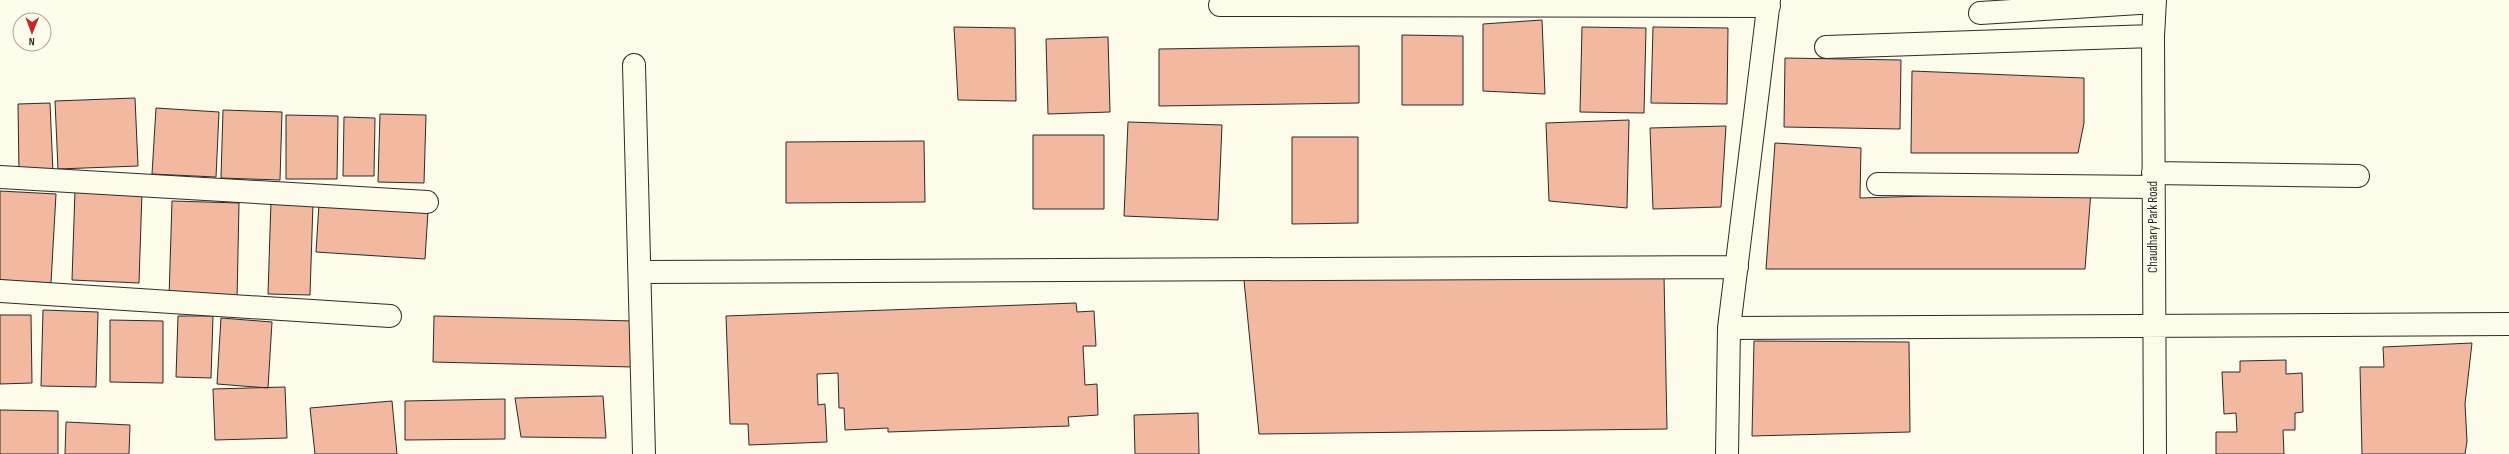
<svg xmlns="http://www.w3.org/2000/svg" width="2509" height="454" font-family="'Sofia Sans Condensed',sans-serif">
<style>
.building{fill:#f2b8a0;stroke:#2b2b2b}
.lines{fill:none;stroke-linecap:round;stroke-linejoin:round}
.minor-casing{stroke:#2b2b2b;stroke-width:24}
.minor{stroke:#fdfbea;stroke-width:22}
.labels{text-anchor:middle;dominant-baseline:central;stroke-width:3;stroke-linejoin:round;paint-order:stroke}
.street-label{font-size:13px;fill:#2b2b2b;stroke:#fdfbea}
</style>
<rect width="100%" height="100%" fill="#fdfbea"/>
<path class="building" d="M1542,20l3,74 -62,-3v-67z
M954,27l61,1 1,73 -58,-1z
M1582,27l64,1 -2,85 -64,-1z
M1653,27l75,1 -1,76 -76,-1z
M1402,35l61,1v69h-61z
M1108,37l2,75 -62,2 -2,-75z
M1359,46v57l-200,3v-57z
M1785,58l116,2 -1,69 -116,-2z
M1912,71l172,7v45l-6,30h-167z
M135,98l3,68 -80,3 -3,-68z
M50,103l3,70h-34l-1,-69z
M156,108l63,4 -3,65 -64,-3z
M223,110l59,2 -2,68 -59,-2z
M380,114l46,1 -2,68 -46,-1z
M286,115l52,1 -1,63h-51z
M344,117l31,1 -1,58h-31z
M1629,120l-2,88 -78,-7 -3,-78z
M1128,122l94,3 -4,95 -94,-4z
M1726,126l-5,81 -68,2 -3,-81z
M1033,135h71v74h-71z
M1292,137h66v86l-66,1z
M924,141l1,61 -139,1v-61z
M1775,143l86,5 -1,50 231,-7 -6,78h-319z
M75,190l67,2 -3,91 -67,-3z
M0,191l56,3 -5,89 -51,-3z
M172,201l67,2 -2,97 -68,-2z
M271,201l42,2 -3,92 -42,-1z
M319,204l109,7 -3,48 -109,-7z
M1243,270l421,6 3,153 -408,5z
M1076,303l1,9 17,-1 2,35h-13l2,39 12,-1 1,31 -30,2 1,9 -181,6v-4l-43,2 -1,-22h-5l-1,-35 -21,1 1,31 7,-1 2,38 -78,3 -1,-21h-18l-4,-108z
M43,310l55,2 -2,75 -55,-1z
M0,315h31l1,68 -32,1z
M178,316h35l-2,62 -35,-1z
M434,316l199,5 -1,46 -199,-5z
M221,318l51,4 -4,66 -51,-4z
M110,320l53,1v62l-53,-1z
M1754,341l155,1 1,90 -158,4z
M2472,343l-7,61 2,37 -2,13h-103l-2,-87h24l-1,-20z
M2286,360v14l16,-1 1,39 -8,1v17h-12l1,24h-68v-22h21l-1,-19 -12,1 -2,-42h18v-11z
M285,387l2,51 -72,2 -2,-51z
M603,396l3,42 -85,-1 -6,-39z
M505,399v40l-100,1v-39z
M392,401l5,53h-82l-5,-46z
M0,410l58,1v43h-58z
M1198,413l1,41h-64l-1,-39z
M66,422l64,3 -1,29h-64z"/>
<g class="lines">
<g class="minor-casing">
<path id="minor" d="M1220,5l549,1
M1980,13l175,-11
M1826,47l327,-11
M634,65l10,389
M2153,173l205,3
M0,177l427,25
M1878,184l275,3
M640,272l1097,-5
M0,291l390,25
M1729,328l780,-4
M1727,454l2,-126 40,-328
M2155,454l-2,-418 2,-36"/>
</g>
<use href="#minor" class="minor"/>
</g>
<g class="labels">
<g class="street-label">
<text transform="translate(2153 227) rotate(-90)">Chaudhary Park Road</text>
</g>
</g>
<g transform="translate(32 32) rotate(181)"><circle r="19" fill="#fdfbea" stroke="#a9a89e"/>
<path d="M0-3L7 15L0 10L-7 15Z" fill="#c62828"/>
<text y="-6" font-size="11" font-weight="bold" text-anchor="middle" fill="#2b2b2b">N</text>
</g>
</svg>
